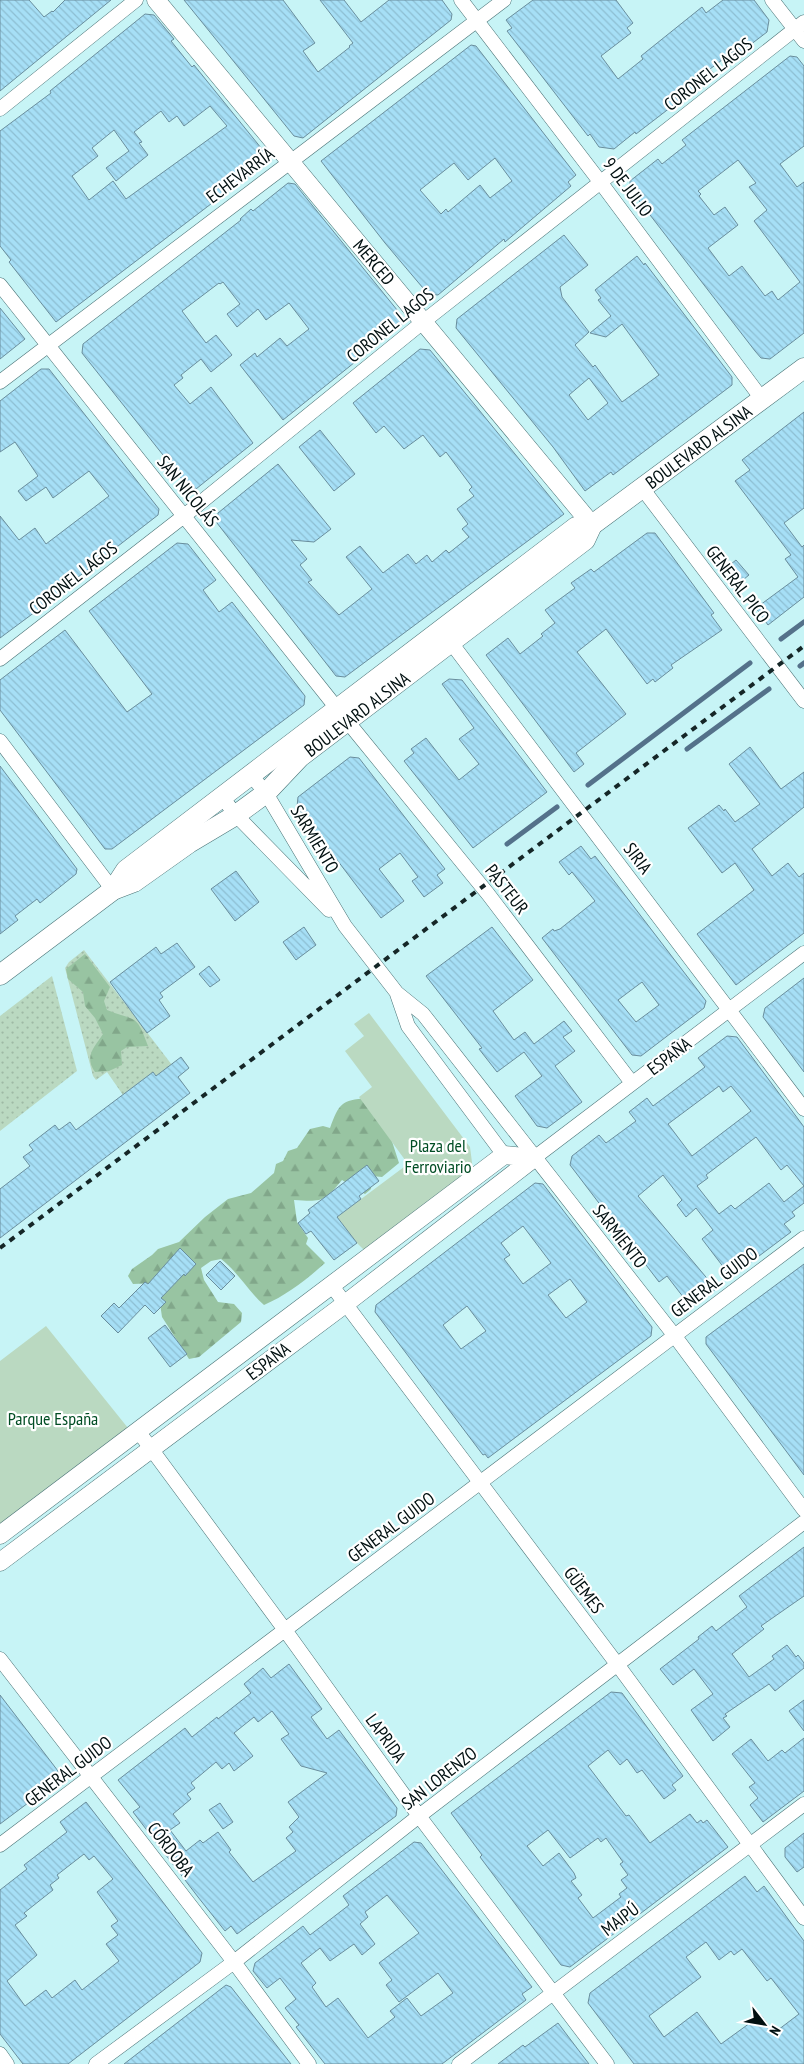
<svg xmlns="http://www.w3.org/2000/svg" width="804" height="2064" font-family="'PT Sans Narrow',sans-serif">
<style>
.grass{fill:url(#grass-dots)}
.forest{fill:url(#forest-firs)}
.park{fill:#bad9c1}
.lines{fill:none;stroke-linecap:round;stroke-linejoin:round}
.stream{stroke:#54718a;stroke-width:5}
.building{fill:url(#building-back-hatch);stroke:#6a8e9d;fill-rule:evenodd}
.minor-casing{stroke:#4a7376;stroke-width:15}
.tertiary-casing{stroke:#4a7376;stroke-width:19}
.secondary-casing{stroke:#4a7376;stroke-width:21}
.minor{stroke:#fff;stroke-width:14}
.tertiary{stroke:#fff;stroke-width:18}
.secondary{stroke:#fff;stroke-width:20}
.rail{stroke:#152627;stroke-width:4;stroke-dasharray:6 6;stroke-linecap:butt}
.labels{text-anchor:middle;dominant-baseline:central;stroke-width:4.5;stroke-linejoin:round;paint-order:stroke}
.street-label{font-size:18px;fill:#010f10;stroke:#fff}
.park-label{font-size:18px;fill:#014d24;stroke:#fff}
</style>
<defs>
<pattern id="grass-dots" width="8" height="8" patternUnits="userSpaceOnUse" patternTransform="scale(1.25)"><rect width="8" height="8" fill="#bad9c1"/><path d="M2 2h.1M6 6h.1" fill="none" stroke="#9eb9a5" stroke-width="1.8" stroke-linecap="round"/></pattern>
<pattern id="forest-firs" width="22" height="20" patternUnits="userSpaceOnUse" patternTransform="scale(1.25)"><rect width="22" height="20" fill="#98c4a2"/><path d="M5 1l3.5 6h-7zM16 11l3.5 6h-7z" fill="#81a78a"/></pattern>
<pattern id="building-back-hatch" width="6" height="6" patternUnits="userSpaceOnUse" patternTransform="scale(1.25)"><rect width="6" height="6" fill="#a6dff6"/><path d="M-1 5l2 2M0 0l6 6M5-1l2 2" fill="none" stroke="#8dbed2"/></pattern>
</defs>
<rect width="100%" height="100%" fill="#c7f4f6"/>
<path class="grass" d="M84,950l88,115 -16,11 -3,-4 -30,23 -16,-23 -11,8 -3,-4 -28,-108 4,-6z
M52,976l25,95 -77,60v-115z"/>
<path class="forest" d="M85,954l25,33 -6,14 3,9c30,12 29,3 41,36l-21,1 -6,4 1,14 -13,6 -14,1c-11,-16 -1,-24 8,-38l-8,-16 -10,-12 -2,-14 -15,-13 -2,-10z
M367,1098l21,31 11,34 -17,14 -10,-1 -1,13 -6,5 -23,-14c-18,22 -20,22 -48,20l3,22 11,16 -2,6 19,19c-19,17 -38,32 -61,42 -16,-14 -26,-33 -43,-46l-10,2 -10,7 3,12 14,22 16,2 8,9 -1,9 -42,35 -10,2 -27,-42 -5,-34 -24,1 -5,-8 4,-7 20,-14 6,-6 21,-7 26,-25 23,-18 23,-6 23,-20 2,-9 7,-3 5,-10 9,-3 13,-19 13,-3 7,2c9,-24 11,-28 37,-30z"/>
<path class="park" d="M369,1013l101,134 3,23 -108,81 -8,-8 -20,-26 71,-53 -49,-67 13,-10 -27,-36 19,-15 -10,-12z
M46,1326l82,102 -128,97v-164z"/>
<g class="lines">
<path class="stream" d="M781,639l23,-17
M800,666l4,-3
M687,749l82,-60
M588,785l162,-122
M507,844l50,-37"/>
</g>
<path class="building" d="M0,0h29l15,17 8,-6 1,1 12,-12h46l-111,91z
M184,0h99l32,43 -12,8 15,21 32,-25 -1,-1 4,-3 -33,-43h24l17,22 28,-22h53l10,14 -1,6 -148,118 -9,-2z
M533,0h83l17,23 -6,5 4,5 -30,23 17,23 25,-20 -2,-3 61,-49 4,6 17,-13h31l15,20 -2,12 -30,23 -3,-4 -24,18 4,5 -78,60 -1,-2 -21,17 -15,-2 -9,-13 -2,2 -81,-105 5,-3 -6,-8z
M145,14l9,1 20,24 -3,2 21,26 2,-2 76,94 -214,163 -47,-60 2,-2 -11,-14v-115l51,-38 -1,-2zM210,106l17,20 -101,73 -13,-18 -24,19 -17,-24 26,-20 -6,-8 22,-18 15,21 -23,17 10,13 32,-26 -9,-12 3,-1 -8,-10 27,-21 8,11 8,-6 7,10z
M471,45l5,1 100,129 -8,7 3,4 -66,56 -1,-3 -66,56 -10,-1 -43,-51 -64,-82zM495,158l17,23 -22,17 -10,-13 -32,27 -2,-3 -5,5 -21,-24 34,-27 14,17z
M790,56l7,1 7,9v80l-24,18 17,23 7,-5v151l-34,26 -9,-1 -6,-7 -125,-162v-8l28,-22 4,5 24,-19 -4,-5zM738,160l18,23 -7,4 18,23 -13,11 46,61 -22,18 -6,-9 -7,5 -23,-30 -13,10 -21,-28 30,-23 -13,-18 -11,8 -15,-19 2,-2 -3,-3z
M288,183l7,1 111,137 -123,99 -43,-55 15,-12 2,4 23,-19 7,8 22,-17 -20,-26 -23,17 -8,-11 -21,18 -10,-13 13,-10 -17,-22 -3,2 -1,-1 -37,28 24,32 10,-8 16,20 -21,17 -10,-13 -20,16 2,3 -9,7 16,19 21,-17 42,56 -57,46h-6l-108,-136 1,-9 158,-124 -1,-1 11,-10 2,2z
M564,235l24,30 -28,22 2,10 27,35 -14,13 18,22 2,-2 27,37 37,-27 -37,-51 -16,13 -16,-4 21,-17 -13,-16 3,-2 -6,-8 42,-34 7,9 1,-2 87,114v8l-119,90 -2,-3 -26,19 -32,-44 -97,-119 1,-9zM589,378l19,25 -20,17 -19,-25z
M0,308l25,31 -25,20z
M420,349l10,1 134,164 -219,163 -9,-1 -119,-153 1,-10 60,-49 53,65 -17,13 -23,-2 16,19 -7,6 12,15 -4,2 31,33 33,-26 -26,-32 14,-11 23,27 25,-19 8,10 11,-9 5,7 14,-12 3,3 20,-16 -7,-8 6,-5 -11,-15 17,-13 -5,-6 3,-3 -26,-35 -6,5 -17,-22 -19,14 -20,-23 -8,7 -23,-30z
M41,369h8l110,140 -1,6 -85,66 1,2 -74,55v-122l19,24 16,-12 11,16 63,-48 -20,-25 -36,27 -7,-11 -20,14 -8,-10 20,-15 -23,-34 -15,10v-51z
M804,412v96l-20,15 18,24 2,-2v52l-36,28 -12,-17 42,-31 -13,-18 6,-4 -56,-74 15,-11 -8,-10z
M320,430l35,44 -21,17 -35,-44z
M647,533h8l59,80 -3,2 11,15 -51,35 2,3 -18,14 -2,-3 -6,5 -41,-55 -29,23 49,62 -50,39 8,11 -10,8 -88,-117 22,-17 12,16 23,-18 -2,-2 14,-11 -10,-13 30,-22 -4,-5 20,-14 3,3z
M177,543l11,1 28,36 -13,10 16,22 13,-10 73,94 -1,9 -192,144h-7l-105,-139v-30l65,-50 62,82 25,-18 -63,-83z
M736,560l13,15 -11,9 -12,-16z
M449,679l13,1 85,112 -74,56 -69,-87 10,-8 -3,-4 15,-11 33,42 20,-16 -20,-25 15,-11 -32,-44z
M750,747l31,42 23,-17v35l-52,42 20,27 16,-13 11,14 5,-4v60l-68,52 -39,-51 57,-44 -19,-27 -13,10 -34,-45 31,-23 5,6 1,-2 10,13 25,-18 -31,-40z
M350,757l9,1 86,111 -8,6 6,8 -19,14 -12,-16 6,-4 -18,-24 -21,16 25,32 -23,17 -84,-111 1,-10z
M0,766l77,103 -1,5 -36,29 -3,-4 -22,17 3,4 -18,14z
M581,846l10,13 4,-3 111,145 -2,7 -63,48 -9,-1 -90,-117 11,-9 1,2 6,-2 35,-28 -23,-29 -3,3 -10,-13zM642,982l17,23 -23,17 -18,-22z
M236,871l23,31 -24,19 -24,-32z
M304,927l12,18 -20,15 -13,-18z
M492,927l41,53 -40,31 21,29 11,-8 9,12 30,-23 8,10 -9,6 12,14 -20,15 27,36 -35,26 -10,-2 -22,-30 27,-20 -18,-24 -27,20 -18,-23 3,-1 -56,-72z
M177,943l18,24 -35,26 3,4 -4,3 11,16 -23,17 -37,-51 46,-35 5,7z
M209,966l11,14 -10,7 -11,-13z
M804,978v94l-41,-55 2,-9z
M727,1036l10,1 67,90v76l-12,9 3,4 -11,8 7,8 -60,45 -29,-38 11,-9 -17,-22 -10,9 -9,-12 5,-5 -19,-25 -25,21 78,93 -10,7 -4,-5 -15,11 -20,-26 -8,6 -89,-117 2,-9 27,-21 7,8 30,-22 -7,-9 18,-14 6,8 52,-39 -7,-9zM719,1086l4,6 8,-6 20,25 -59,45 -24,-32zM756,1137l25,33 6,-5 17,21 -20,16 -15,-19 -34,26 -4,-4 -12,9 -22,-28 11,-8 -2,-3z
M181,1057l8,11 -11,9 12,16 -190,145v-49l30,-23 -7,-9 10,-7 -4,-5 26,-20 4,5 11,-8 6,8 77,-58 3,4z
M367,1165l12,16 -20,15 2,3 -24,18 20,26 -23,17 -23,-29 -5,3 -8,-11 12,-10 -2,-3z
M535,1183l8,1 49,64 60,79 -1,9 -163,122 -3,-4 -2,1 -108,-143 1,-7zM523,1226l28,37 -28,21 -19,-25 6,-4 -9,-12zM570,1279l17,23 -21,16 -18,-23zM467,1306l19,25 -25,18 -18,-24z
M180,1248l16,16 -11,12 -1,-2 -23,24 5,4 -12,12 -9,-9 -27,28 -17,-17 13,-13 5,5 26,-26 3,2z
M220,1261l15,15 -14,14 -15,-15z
M804,1264v211l-98,-131v-7z
M165,1325l22,29 -17,13 -22,-29z
M804,1547v49l-43,30 3,3 -32,25 17,23 25,-18 -2,-3 15,-11 9,12 2,-2 6,8v5l-29,23 -6,-7 -44,30 2,2 -4,2 7,9 -17,14 -22,-31 22,-16 -19,-25 -21,16 -13,-16 39,-30 -1,-2 14,-11 4,5 31,-24 -8,-11z
M289,1664l33,45 -11,8 16,22 12,-9 58,78 -1,8 -159,118 -6,-8 -6,5 -27,-34 -65,-85 7,-5 -22,-27 67,-52 7,9 25,-20 1,2 33,-26 -7,-9 19,-16 8,10zM272,1711l17,23 -8,5 20,27 26,7 -39,29 11,15 -10,10 4,5 -7,6 10,13 -43,31 -24,-30 2,-2 -13,-18 -15,11 -3,-3 -14,11 -16,-21 10,-7 -7,-9 18,-15 -4,-5 8,-6 -4,-5 25,-21 6,7 7,-6 5,8 19,-15 -19,-23 20,-16 4,5z
M611,1692l11,1 61,83 -11,9 4,5 -12,9 -22,-29 -5,3 -10,-14 -7,6 -12,-15 -20,16 38,50 3,-1 21,28 40,-29 7,9 4,-3 2,3 4,-3 21,27 -158,120 -9,-2 -81,-108 2,-2 -31,-42zM548,1830l22,28 28,-20 3,4 5,-4 17,24 -3,2 8,11 -7,5 6,8 -8,6 2,3 -28,21 -15,-20 4,-3 -11,-14 5,-3 -2,-5 -15,-20 -16,13 -16,-20z
M0,1695l58,76 -2,11 -56,42z
M804,1700v31l-15,-20z
M804,1738v53l-41,31 -13,-17 8,-7 -9,-11 6,-4 -23,-29 19,-15 17,22 14,-11 3,3z
M86,1802l116,151 -2,9 -132,102h-45l-23,-30v-144l27,-21 -3,-4 43,-33 -7,-10zM84,1854l5,6 5,-4 19,23 -16,13 21,29 -7,5 7,9 -12,9 13,17 -37,29 -7,-10 -23,18 -6,-8 -21,16 -18,-25 30,-26 -22,-30 12,-9 -3,-3 29,-23 -3,-5 9,-7 -2,-3z
M220,1803l13,19 -10,7 -14,-19z
M804,1833v34l-7,5 -12,-15v-9z
M414,1842l7,1 111,144 -10,7 4,6 -84,64h-117l-29,-37 3,-2 -14,-17 11,-9 -16,-21 -13,10 -14,-17 2,-8 48,-37 7,9 17,-13 22,-17 -6,-9zM387,1895l32,38 -40,30 13,17 -6,5 13,17 39,-29 15,20 -32,23 -14,-18 -17,13 5,6 -27,21 -30,-40 -12,9 -14,-20 4,-4 -15,-20 19,-15 10,13 24,-17 8,11 13,-11 -15,-20 8,-7 -3,-5z
M745,1876l12,16 7,-6 40,55v123h-170l-46,-61 2,-10zM706,1942l13,18 12,-9 3,4 8,-6 25,32 4,-3 28,36 -25,19 -13,-18 -40,29 -24,-32 -33,25 -15,-21 52,-39 -15,-20z
M226,1985l5,2 60,77h-167z
M558,2023l31,41h-91l25,-19 2,2z"/>
<g class="lines">
<g class="minor-casing">
<path id="minor" d="M461,0l140,183 161,216
M772,0l32,41
M0,109l136,-109
M0,285l347,436 141,173 144,189
M0,382l504,-382
M642,488l162,213
M446,636l358,473
M0,659l184,-143 239,-194 381,-300
M0,741l113,149
M250,774l16,19 79,133 52,67 26,21 251,321 130,175
M221,796l15,19 93,95
M397,994l11,32 96,129
M534,1158l270,-205
M332,1286l285,378 187,254
M138,1431l147,199 134,186 188,248
M0,1659l234,303 75,102
M0,1845l804,-607
M0,2054l7,10
M96,2064l138,-102 185,-146 385,-294
M459,2064l345,-260"/>
</g>
<g class="tertiary-casing">
<path id="tertiary" d="M156,0l436,525
M0,1535l504,-380 30,3
M0,1562l345,-258 189,-146"/>
</g>
<g class="secondary-casing">
<g id="secondary">
<path id="s1" d="M113,890l13,-20 450,-343 16,-2 212,-157"/>
<path id="s2" d="M0,975l113,-85 21,-8 55,-39 47,-28 30,-22 34,-36 285,-217 7,-15"/>
</g>
</g>
<use href="#minor" class="minor"/>
<use href="#tertiary" class="tertiary"/>
<use href="#secondary" class="secondary"/>
<path class="rail" d="M0,1248l804,-602"/>
</g>
<g class="labels">
<g class="street-label">
<text transform="translate(708 74) rotate(-38)">CORONEL LAGOS</text>
<text transform="translate(240 175) rotate(-37)">ECHEVARRÍA</text>
<text transform="translate(628 187) rotate(53)">9 DE JULIO</text>
<text transform="translate(374 262) rotate(50)">MERCED</text>
<text transform="translate(390 325) rotate(-39)">CORONEL LAGOS</text>
<text stroke="none"><textPath href="#s1" startOffset="738">BOULEVARD ALSINA</textPath></text>
<text transform="translate(188 491) rotate(51)">SAN NICOLÁS</text>
<text transform="translate(73 578) rotate(-38)">CORONEL LAGOS</text>
<text transform="translate(738 584) rotate(53)">GENERAL PICO</text>
<text stroke="none"><textPath href="#s2" startOffset="444">BOULEVARD ALSINA</textPath></text>
<text transform="translate(315 839) rotate(59)">SARMIENTO</text>
<text transform="translate(638 858) rotate(53)">SIRIA</text>
<text transform="translate(507 889) rotate(52)">PASTEUR</text>
<text transform="translate(669 1056) rotate(-37)">ESPAÑA</text>
<text transform="translate(620 1236) rotate(52)">SARMIENTO</text>
<text transform="translate(714 1282) rotate(-37)">GENERAL GUIDO</text>
<text transform="translate(268 1361) rotate(-37)">ESPAÑA</text>
<text transform="translate(391 1527) rotate(-37)">GENERAL GUIDO</text>
<text transform="translate(584 1590) rotate(53)">GÜEMES</text>
<text transform="translate(386 1738) rotate(54)">LAPRIDA</text>
<text transform="translate(68 1771) rotate(-37)">GENERAL GUIDO</text>
<text transform="translate(439 1778) rotate(-38)">SAN LORENZO</text>
<text transform="translate(171 1849) rotate(52)">CÓRDOBA</text>
<text transform="translate(620 1919) rotate(-37)">MAIPÚ</text>
</g>
<g class="park-label">
<text x="438" y="1145">Plaza del<tspan x="438" dy="21">Ferroviario</tspan></text>
<text x="53" y="1418">Parque España</text>
</g>
</g>
<g transform="translate(764 2024) rotate(121)" stroke="#ffffff" stroke-width="4" paint-order="stroke">
<path d="M0-4L9 19L0 12L-9 19Z" fill="#010f10"/>
<text y="-8" font-size="14" font-weight="bold" text-anchor="middle" fill="#010f10">N</text>
</g>
</svg>
